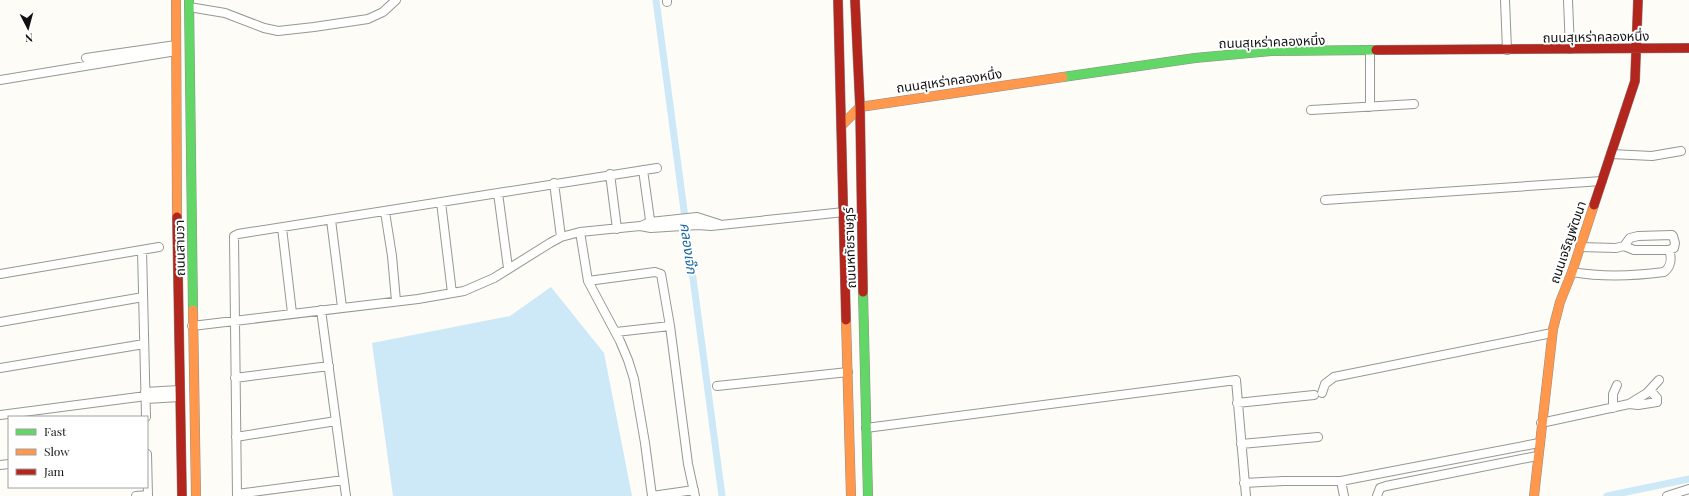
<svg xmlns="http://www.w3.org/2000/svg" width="1689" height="496" font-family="'Playfair Display','Noto Sans Thai',serif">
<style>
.water{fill:#cde8f7}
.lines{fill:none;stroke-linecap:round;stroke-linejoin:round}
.canal{stroke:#cde8f7;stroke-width:7}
.street-casing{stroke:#979795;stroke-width:10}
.fast-casing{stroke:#8e8d8b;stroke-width:10}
.slow-casing{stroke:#8e8d8b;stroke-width:10}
.jam-casing{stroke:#8e8d8b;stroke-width:10}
.street{stroke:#fffffe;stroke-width:8}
.fast{stroke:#63d668;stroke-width:9}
.slow{stroke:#ff974d;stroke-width:9}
.jam{stroke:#b3261e;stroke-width:9}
.labels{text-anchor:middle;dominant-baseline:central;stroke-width:4;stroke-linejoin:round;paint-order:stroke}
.street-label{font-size:13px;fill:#111;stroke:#fff}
.water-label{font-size:14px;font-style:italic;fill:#1768a6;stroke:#fff}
</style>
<rect width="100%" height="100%" fill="#fdfcf7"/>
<path class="water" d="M551,287l53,66 28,143h-239l-21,-153 138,-27z"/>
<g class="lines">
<path class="canal" d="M656,0l66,496
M1607,496l82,-17"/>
<g class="street-casing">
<path id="street" d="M667,0v2
M1505,0l2,50
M1568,0l2,49
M189,7l36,6 39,15 14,3 36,-4 54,-8 15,-7 13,-12
M1370,51v56
M86,58l90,-13
M0,80l176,-29
M1311,110l103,-6
M1611,154l41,2 29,-5
M643,170l8,57
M610,174l7,55
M554,183l7,54
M498,193l10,75
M1325,200l277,-19
M441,202l11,91
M385,212l7,44 4,45
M331,220l11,87
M641,226l9,-4 47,-5 22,7
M282,228l10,85
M580,232l8,49 32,60 8,19 6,19 11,64 7,53
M1580,247l36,1 8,-2 6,-8 8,-2 34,-1 1,1 2,7 -1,5 -5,2h-35l-10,-4
M142,250l4,167
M1572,272c29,5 62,4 92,0 7,-5 8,-14 5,-22
M0,274l159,-27
M588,281l67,-9 6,2 9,52 18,138 7,32
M321,310l25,186
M0,322l143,-25
M192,326l226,-27 46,-8 30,-13 56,-35 11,-6 19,-5 60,-6 11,2 47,-3 13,1 133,-14
M616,332l54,-6
M0,368l144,-24
M235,378l94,-12
M717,386l131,-14
M145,392l34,-2
M1322,393l3,-9 9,-7 218,-44
M146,399l34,-2
M1237,403l77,-8
M1629,404l9,1 19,-3v-4l-7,-8
M1613,408v-14l4,-9
M0,415l146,-19
M1541,423l88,-19 18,-11 12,-13
M866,428l370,-48 10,116
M236,437l100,-16
M1241,444l77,-7
M147,454l1,42
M0,465l9,-1
M1341,481l3,15
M1244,483l39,-2h58l198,-38
M237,494l107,-14
M136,496l12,-1
M237,496l-3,-260 4,-2 419,-66
M652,496l42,-6
M1377,496l3,-8 6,-2 151,-30
M1667,496l22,-7"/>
</g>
<g class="fast-casing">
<path id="fast" d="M189,0l4,310
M1063,77l132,-19 76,-7 105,-1
M863,292l5,204"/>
</g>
<g class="slow-casing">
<path id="slow" d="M176,0l1,217
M860,107l203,-30
M841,126l19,-19
M193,310l3,186
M846,320l5,176
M1534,496l19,-167 7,-27 12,-30 22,-67"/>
</g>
<g class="jam-casing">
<path id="jam" d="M838,0l8,320
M855,0l5,107 3,185
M1376,50l313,-2
M1594,205l41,-124 3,-81
M177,217l5,279"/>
</g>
<use href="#street" class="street"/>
<use href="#fast" class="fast"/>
<use href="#slow" class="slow"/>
<use href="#jam" class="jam"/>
</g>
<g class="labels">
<g class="street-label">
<text transform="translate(1596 36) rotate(-1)">ถนนสุเหร่าคลองหนึ่ง</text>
<text transform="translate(1272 41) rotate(-2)">ถนนสุเหร่าคลองหนึ่ง</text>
<text transform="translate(949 80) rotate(-8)">ถนนสุเหร่าคลองหนึ่ง</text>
<text transform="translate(1567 242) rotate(-71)">ถนนเจริญพัฒนา</text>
<text transform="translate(179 248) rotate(-91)">ถนนสามวา</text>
<text transform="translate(849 248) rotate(-92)">ถนนหทัยราษฎร์</text>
</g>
<g class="water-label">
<text transform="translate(689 248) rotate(82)">คลองเจ๊ก</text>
</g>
</g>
<rect x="8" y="416" width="140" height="72" fill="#ffffff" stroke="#a0a0a0"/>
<rect x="16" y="429" width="20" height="6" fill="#63d668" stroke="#a0a0a0"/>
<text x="44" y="436" font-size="12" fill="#111111">Fast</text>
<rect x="16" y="449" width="20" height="6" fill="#ff974d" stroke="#a0a0a0"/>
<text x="44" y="456" font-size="12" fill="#111111">Slow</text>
<rect x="16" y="469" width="20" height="6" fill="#b3261e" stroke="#a0a0a0"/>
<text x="44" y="476" font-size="12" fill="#111111">Jam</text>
<g transform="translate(28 28) rotate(174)" stroke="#ffffff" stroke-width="3" paint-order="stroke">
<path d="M0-3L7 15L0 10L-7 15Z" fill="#111111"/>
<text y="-6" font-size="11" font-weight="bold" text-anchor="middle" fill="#111111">N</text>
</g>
</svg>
